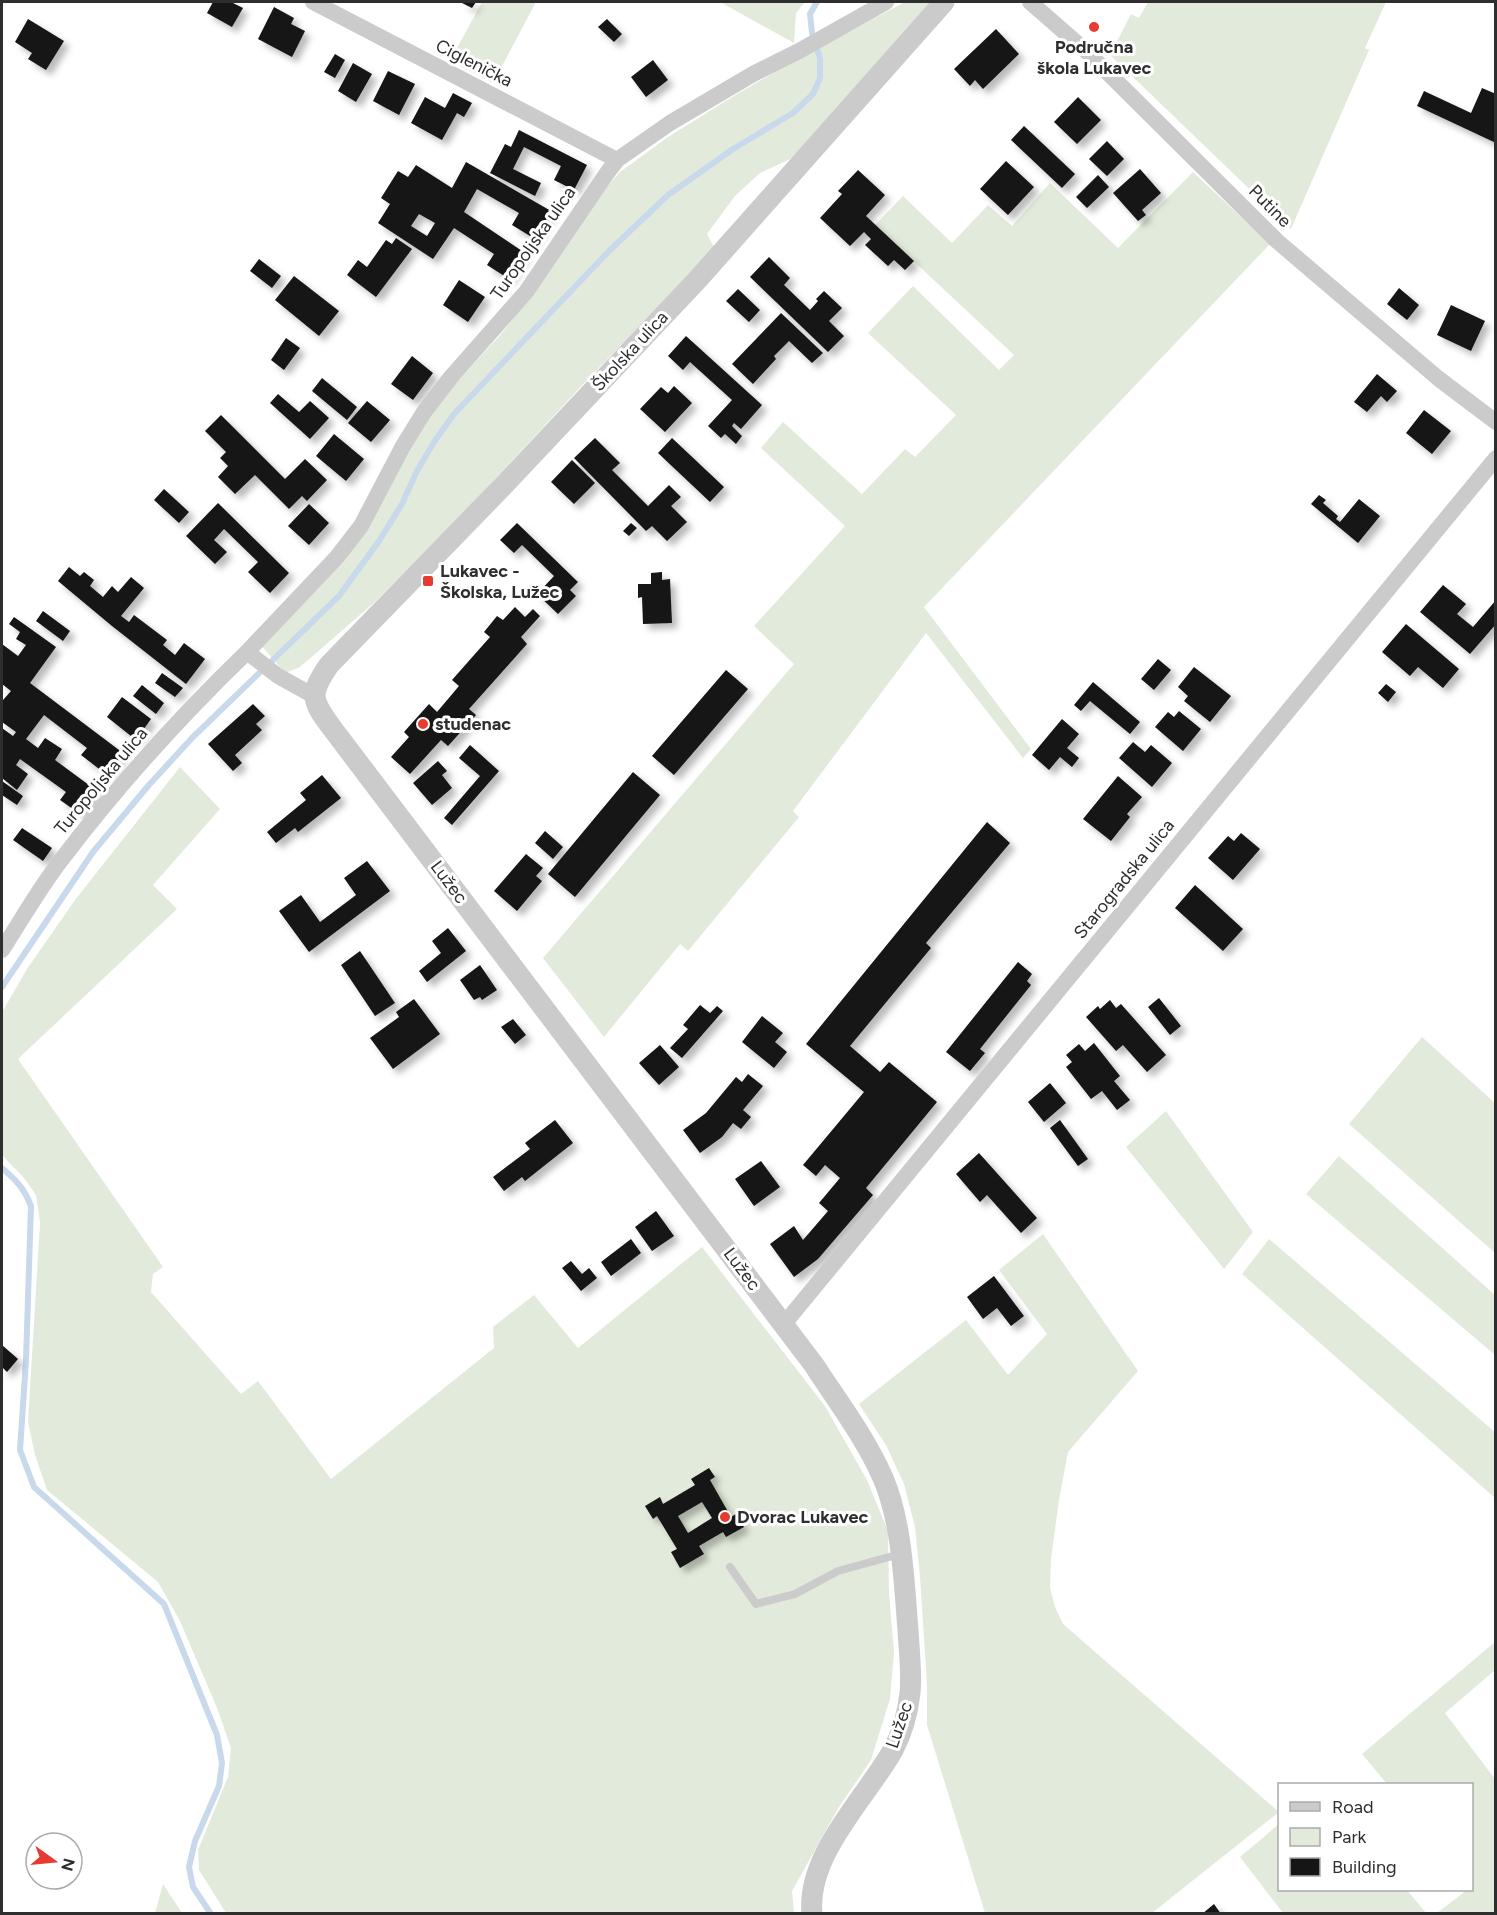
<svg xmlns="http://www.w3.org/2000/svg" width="1497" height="1915" font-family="Figtree,sans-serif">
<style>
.green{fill:#e2ebdb}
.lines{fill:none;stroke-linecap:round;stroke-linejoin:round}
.stream{stroke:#c7d9eb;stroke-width:6}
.building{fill:#151515;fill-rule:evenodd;filter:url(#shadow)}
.service{stroke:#cbcbcb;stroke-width:8}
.minor{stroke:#cbcbcb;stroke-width:16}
.tertiary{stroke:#cbcbcb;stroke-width:21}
.poi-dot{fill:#e53b30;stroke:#fff;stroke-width:2}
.labels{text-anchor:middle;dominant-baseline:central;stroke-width:6;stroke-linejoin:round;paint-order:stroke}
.poi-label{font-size:18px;font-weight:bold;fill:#2e2e2e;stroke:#fff;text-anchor:start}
.street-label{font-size:18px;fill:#2e2e2e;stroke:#fff}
</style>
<defs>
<filter id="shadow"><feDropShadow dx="5.5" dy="5.5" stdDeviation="3" flood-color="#0004"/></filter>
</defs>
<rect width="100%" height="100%" fill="#fff"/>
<path class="green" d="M482,2h54l-43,81 -43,-22z
M720,2h85l-9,11 -2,30z
M905,2h28l-136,154 -37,17 -25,23 -28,38 8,15 -127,130 -122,131 -90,91 -76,66 -15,6 -24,-28 146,-192 30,-49 64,-70 42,-54 51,-79 26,-29 48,-35 69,-43 67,-39z
M1148,2h238l-21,46 4,2 -78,179 -181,-174 21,-41 8,4z
M1193,172l77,72 -346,363 107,142 -8,9 -97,-125 -133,178 6,6 -111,134 -8,-7 -76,93 -61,-79 251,-294 -40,-38 91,-100 -84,-78 22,-26 79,72 43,-45 10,8 41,-42 -88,-82 45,-47 86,84 15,-15 -139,-130 28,-29 49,47 36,-38 24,21 38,-43 68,65z
M180,767l40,42 -67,76 24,24 -159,150 145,208 -10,7 -2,18 90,102 17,-13 73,98 163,-131 -1,-21 41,-32 44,53 124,-101 123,159 42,74 21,51 1,62 5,59 -4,47 -19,61 -32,47 -47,84 2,22h-568l-27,-43 -1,-20 30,-73 3,-29 -14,-40 -37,-87 -22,-39 -111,-92 -12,-35 -7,-33 12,-199 -4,-28 -12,-17 -22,-23v-143l25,-43 48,-69z
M1422,1037l73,66v150l-146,-129z
M1166,1111l87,121 -29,37 -98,-122z
M1339,1156l156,139v60l-189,-161z
M1043,1234l95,137 -70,81 -9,48 -8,59 -1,29 5,19 8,17 216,188 -127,101h-167l-58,-188v-41l-7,-107 -5,-50 -11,-43 -18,-39 -27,-41 107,-84 42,55 39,-41 -48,-64z
M1269,1239l226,193v66l-253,-224z
M1495,1642v28l-50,43 50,66v134h-58l30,-23h5v-106h-85l-25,-30z
M1279,1824l1,66h127l19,23h-143l-43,-56z
M163,1884l19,29h-27z"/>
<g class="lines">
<path class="stream" d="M2,987l91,-135 55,-66 44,-48 147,-142 40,-55 23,-37 15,-33 17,-29 20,-28 155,-163 59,-56 65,-46 60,-36 20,-19 7,-16v-20l-8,-25 -2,-19 7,-12
M2,1168c14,12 22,20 29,38l-5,154 -6,90 14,37 130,117 53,131 5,28 -3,23 -24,55 -6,26 4,20 18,27"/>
</g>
<path class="building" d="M213,2h18l12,6 -11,19 -25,-14z
M460,2h16l-4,6z
M274,7l20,11 -3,6 14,7 -13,26 -34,-18z
M28,19l36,22 -18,29 -18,-11 4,-6 -17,-11z
M607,19l15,15 -8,8 -16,-15z
M996,29l23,25 -36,35 -8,-9 -5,6 -16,-17z
M335,54l10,6 -10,18 -11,-6z
M653,60l15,20 -22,17 -15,-20z
M353,63l19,11 -16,28 -18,-11z
M388,71l27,13 -16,31 -26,-14z
M1482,88l14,6v49l-79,-37 7,-15 47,22z
M453,93l19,10 -8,14 -7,-4 -15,27 -31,-17 14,-26 20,11z
M1078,97l23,23 -24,24 -23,-22z
M1024,126l51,48 -13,14 -51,-48z
M519,130l68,35 -13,25 -20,-10 7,-14 -37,-19 -11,22 28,14 -6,13 -45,-23 15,-29 6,3z
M1107,141l17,18 -17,17 -18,-17z
M1006,161l28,26 -26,28 -28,-26z
M466,162l85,49 -16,28 -23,-14 7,-12 -42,-24 -13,23 61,41 -16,26 -22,-14 7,-11 -40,-26 -21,31 -55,-36 12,-19 -9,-6 17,-27 10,6 8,-12 36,23zM419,214l16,9 -8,13 -16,-10z
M1140,169l21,24 -19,17 4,5 -8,6 -25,-28z
M858,170l27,25 -19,21 48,45 -9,9 -11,-10 -6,6 -23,-21 6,-6 -7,-7 -14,14 -30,-28 22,-24 -4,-3z
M1098,175l11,12 -22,21 -11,-11z
M396,238l16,11 -36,48 -29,-22 11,-15 9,7 19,-27 6,4z
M769,257l21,21 -6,7 26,25 8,-9 -2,-2 8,-8 18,17 -13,13 15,15 -16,16 -78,-75z
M259,259l22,17 -9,12 -22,-17z
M294,276l45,35 -20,25 -44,-36z
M459,280l26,17 -17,25 -25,-17z
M1399,288l20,17 -12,15 -20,-16z
M738,289l22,21 -11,12 -23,-21z
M1451,305l34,16 -14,30 -34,-16z
M781,313l42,40 -11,10 -23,-22 -15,15 2,3 -23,25 -21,-20z
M686,336l76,69 -21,24 -7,-6 -2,3 10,10 -6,8 -11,-10 -4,4 -13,-12 24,-26 -42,-38 -7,8 -15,-14z
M286,338l14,10 -16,22 -13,-10z
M412,356l21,17 -20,27 -22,-16z
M1377,374l20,17 -10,11 -6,-6 -14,16 -13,-10z
M322,378l35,29 -10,13 -35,-29z
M674,386l18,17 -27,29 -25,-23 21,-22 7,6z
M278,394l21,18 11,-11 19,17 -19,21 -40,-36z
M367,401l23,19 -19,22 -23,-19z
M1424,410l27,21 -19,23 -26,-21z
M221,415l64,64 20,-20 22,21 -20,21 -5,-5 -13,13 -34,-34 -20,19 -17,-17 10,-11 -8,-8 6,-6 -21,-21z
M334,434l30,25 -18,22 -30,-25z
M595,438l25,25 -8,7 36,36 21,-21 12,12 -10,9 16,16 -20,19 -15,-15 -6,5 -72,-73z
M672,438l52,49 -14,15 -52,-49z
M572,460l23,23 -21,21 -23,-22z
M164,489l25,23 -10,11 -25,-23z
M1319,495l7,5 -3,3 15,13 -2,3 4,3 19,-23 21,17 -22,27 -47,-39z
M218,503l71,70 -19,20 -22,-21 10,-10 -34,-33 -10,11 13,12 -12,12 -29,-28z
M309,504l20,19 -20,22 -21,-19z
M517,523l61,59 -8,8 6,6 -18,18 -21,-20 17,-18 -32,-31 -8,8 -14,-13z
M631,523l6,5 -8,8 -6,-5z
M69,567l11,9 4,-4 10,8 -4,6 13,11 9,-11 6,6 13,-15 13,11 -23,28 8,6 5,-7 33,25 -4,5 12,10 9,-12 21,16 -19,25 -74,-58 -54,-45z
M662,572v8l8,-1 2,44 -29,1 -1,-27 -4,1v-14h13v-11z
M1443,585l23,19 -9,10 16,13 23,-27v24l-26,30 -50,-42z
M515,607l10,10 8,-8 7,7 -19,21 6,7 -58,65 7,6 -28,31 -7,-6 -31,34 -19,-17 18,-20 -5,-5 25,-28 8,8 22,-26 -7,-6 38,-43 -6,-5 13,-16 6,4z
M43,611l27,20 -7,10 -27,-20z
M14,617l42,30 -26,36 93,70 -16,22 -26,-20 6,-7 -43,-33 -18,24 12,9 7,-10 17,11 -7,11 42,31 -17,23 -20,-14 6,-8 -46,-33 -4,6 12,9 -11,16 -15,-12v-50l11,8 3,-4 -14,-10v-23l1,1 8,-9 -9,-7v-40l16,12 8,-11 -10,-6 4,-7 -11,-8z
M1406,624l53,45 -16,19 -25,-21 -8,9 -28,-24z
M1158,659l13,11 -17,20 -13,-11z
M1194,667l37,29 -21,26 -26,-21 4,-5 -10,-9z
M726,670l22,19 -74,86 -22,-19z
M162,673l21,15 -8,9 -20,-14z
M1093,682l47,40 -10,12 -40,-33 -9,10 -7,-6z
M1386,684l10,8 -8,10 -10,-9z
M142,685l22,18 -8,11 -23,-18z
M122,697l29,22 -15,21 -29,-23z
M253,704l12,12 -9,8 6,6 -27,25 7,8 -9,8 -25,-27z
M1179,711l22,18 -18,22 -28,-24 13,-15 6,5z
M1062,719l17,15 -12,14 12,10 -7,9 -12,-10 -11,13 -17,-15z
M1133,742l12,10 6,-7 21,18 -20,24 -33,-29z
M470,745l29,26 -47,54 -8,-7 36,-42 -21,-18z
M438,761l9,10 -5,4 10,13 -20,17 -19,-22z
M633,772l27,23 -85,102 -27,-23z
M322,775l19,23 -43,34 -3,-4 -19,15 -9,-11 39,-32 -6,-7z
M1118,776l24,21 -15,17 3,3 -19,24 -28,-22z
M2,781l21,15 -6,9 -15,-10z
M987,822l23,21 -84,100 5,5 -81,98 30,26 9,-10 48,40 -71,86 7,7 -55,64 -24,18 -24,-33 24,-18 9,14 25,-29 -9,-8 21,-25 -15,-13 -9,11 -13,-11 61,-73 -58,-48z
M22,828l30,20 -9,13 -30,-21z
M545,831l18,16 -10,12 -18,-16z
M1241,833l19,16 -27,31 -25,-22 20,-22 6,5z
M526,854l17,14 -7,8 6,5 -25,30 -23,-20z
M367,861l23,30 -81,61 -30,-41 22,-16 19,27 36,-27 -12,-17z
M1195,885l48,44 -20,22 -48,-43z
M448,928l18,23 -39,31 -8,-11 22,-18 -9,-12z
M360,951l35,52 -20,13 -34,-51z
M1018,962l14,12 -5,7 4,4 -51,64 5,4 -15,18 -24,-19z
M480,965l17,25 -15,10 -2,-3 -6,3 -14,-20z
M1159,998l22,28 -11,9 -22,-28z
M414,999l26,35 -47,35 -23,-31 29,-21 -3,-5z
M1110,1000l6,8 5,-4 45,51 -19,17 -24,-27 -7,6 -30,-34 12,-11 2,3z
M700,1005l10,8 7,-7 6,5 -41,47 -12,-10 18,-19 -5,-4z
M762,1016l21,17 -8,9 12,10 -13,16 -32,-26z
M513,1019l13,16 -11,9 -14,-17z
M1094,1043l26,33 -6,5 16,19 -13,10 -15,-19 -11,8 -25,-32 6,-5 -6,-7 13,-11 6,7z
M660,1045l19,22 -20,18 -20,-22z
M748,1074l15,12 -20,24 8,7 -10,12 -8,-6 -11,14 -22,16 -17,-23 23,-17 30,-36 6,5z
M1050,1083l16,20 -22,19 -16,-20z
M555,1120l18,23 -48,38 -3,-4 -18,14 -11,-14 37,-28 -5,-6z
M1060,1120l28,39 -10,7 -28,-38z
M979,1153l58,65 -16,15 -34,-38 -7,7 -24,-28z
M761,1161l19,26 -26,19 -19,-27z
M656,1211l18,25 -22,15 -17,-24z
M631,1239l10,14 -30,23 -10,-14z
M571,1261l11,13 7,-6 8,10 -16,13 -19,-23z
M994,1276l30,40 -13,10 -14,-18 -14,11 -16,-22z
M2,1345l16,14 -11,13 -5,-5z
M709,1468l6,9 -5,3 21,37 5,-3 8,13 -18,10 -3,-5 -24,14 5,8 -24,14 -9,-16 6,-3 -20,-33 -4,3 -8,-13 15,-9 3,7 32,-19 -4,-6zM702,1502l10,16 -24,15 -10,-17z
M1214,1904l7,10h-19z"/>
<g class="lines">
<path class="service" d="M730,1567l26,37 39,-10 43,-23 62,-17"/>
<path class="minor" d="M313,2l304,158
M1030,2l56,49 191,190 162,138 57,43
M247,652l90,-95 24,-31 42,-80 21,-34 27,-35 75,-85 81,-119 10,-13 53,-37 83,-49 46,-23 87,-49
M2,950c20,-31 38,-63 60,-91 56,-74 119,-143 185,-207l31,24 36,20
M784,1324l712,-866"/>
<path class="tertiary" d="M812,1914c-6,-59 54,-116 81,-164 9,-17 15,-38 17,-57 2,-21 -1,-43 -2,-63 -4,-49 -6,-108 -25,-152 -18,-41 -45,-76 -69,-113l-482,-637c-21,-28 -23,-34 -3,-63l174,-179 196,-208 245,-276"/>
</g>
<g class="poi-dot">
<circle cx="1094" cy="27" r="6"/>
<rect x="422" y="575" width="12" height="12" rx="3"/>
<circle cx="423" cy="724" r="6"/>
<circle cx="725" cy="1517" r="6"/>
</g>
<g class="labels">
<g class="poi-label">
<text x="1094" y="47" text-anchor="middle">Područna<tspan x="1094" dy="21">škola Lukavec</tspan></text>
<text x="440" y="571">Lukavec -<tspan x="440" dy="21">Školska, Lužec</tspan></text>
<text x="435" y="724">studenac</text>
<text x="737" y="1517">Dvorac Lukavec</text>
</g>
<g class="street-label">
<text transform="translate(474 63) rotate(27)">Ciglenička</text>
<text transform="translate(1270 206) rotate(45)">Putine</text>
<text transform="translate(533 243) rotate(-55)">Turopoljska ulica</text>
<text transform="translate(630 351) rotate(-47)">Školska ulica</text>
<text transform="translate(101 781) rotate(-50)">Turopoljska ulica</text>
<text transform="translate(1124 879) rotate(-51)">Starogradska ulica</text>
<text transform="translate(449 882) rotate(53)">Lužec</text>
<text transform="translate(742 1269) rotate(53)">Lužec</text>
<text transform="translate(899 1725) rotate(-71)">Lužec</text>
</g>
</g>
<rect width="1497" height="1915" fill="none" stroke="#2e2e2e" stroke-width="6"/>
<rect x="1278" y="1783" width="195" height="108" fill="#ffffff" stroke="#ababab" stroke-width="1.5"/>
<rect x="1290" y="1802" width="30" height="9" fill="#cbcbcb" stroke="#ababab" stroke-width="1.5"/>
<text x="1332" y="1813" font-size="18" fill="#2e2e2e">Road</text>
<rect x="1290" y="1828" width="30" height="18" fill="#e2ebdb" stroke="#ababab" stroke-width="1.5"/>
<text x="1332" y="1843" font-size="18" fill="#2e2e2e">Park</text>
<rect x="1290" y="1858" width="30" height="18" fill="#151515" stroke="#ababab" stroke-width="1.5"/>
<text x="1332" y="1873" font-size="18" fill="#2e2e2e">Building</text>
<g transform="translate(54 1861) rotate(105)"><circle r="28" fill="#ffffff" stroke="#ababab" stroke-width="1.5"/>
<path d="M0-4.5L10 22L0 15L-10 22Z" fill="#e53b30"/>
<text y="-9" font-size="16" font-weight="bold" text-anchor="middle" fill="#2e2e2e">N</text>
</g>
</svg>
